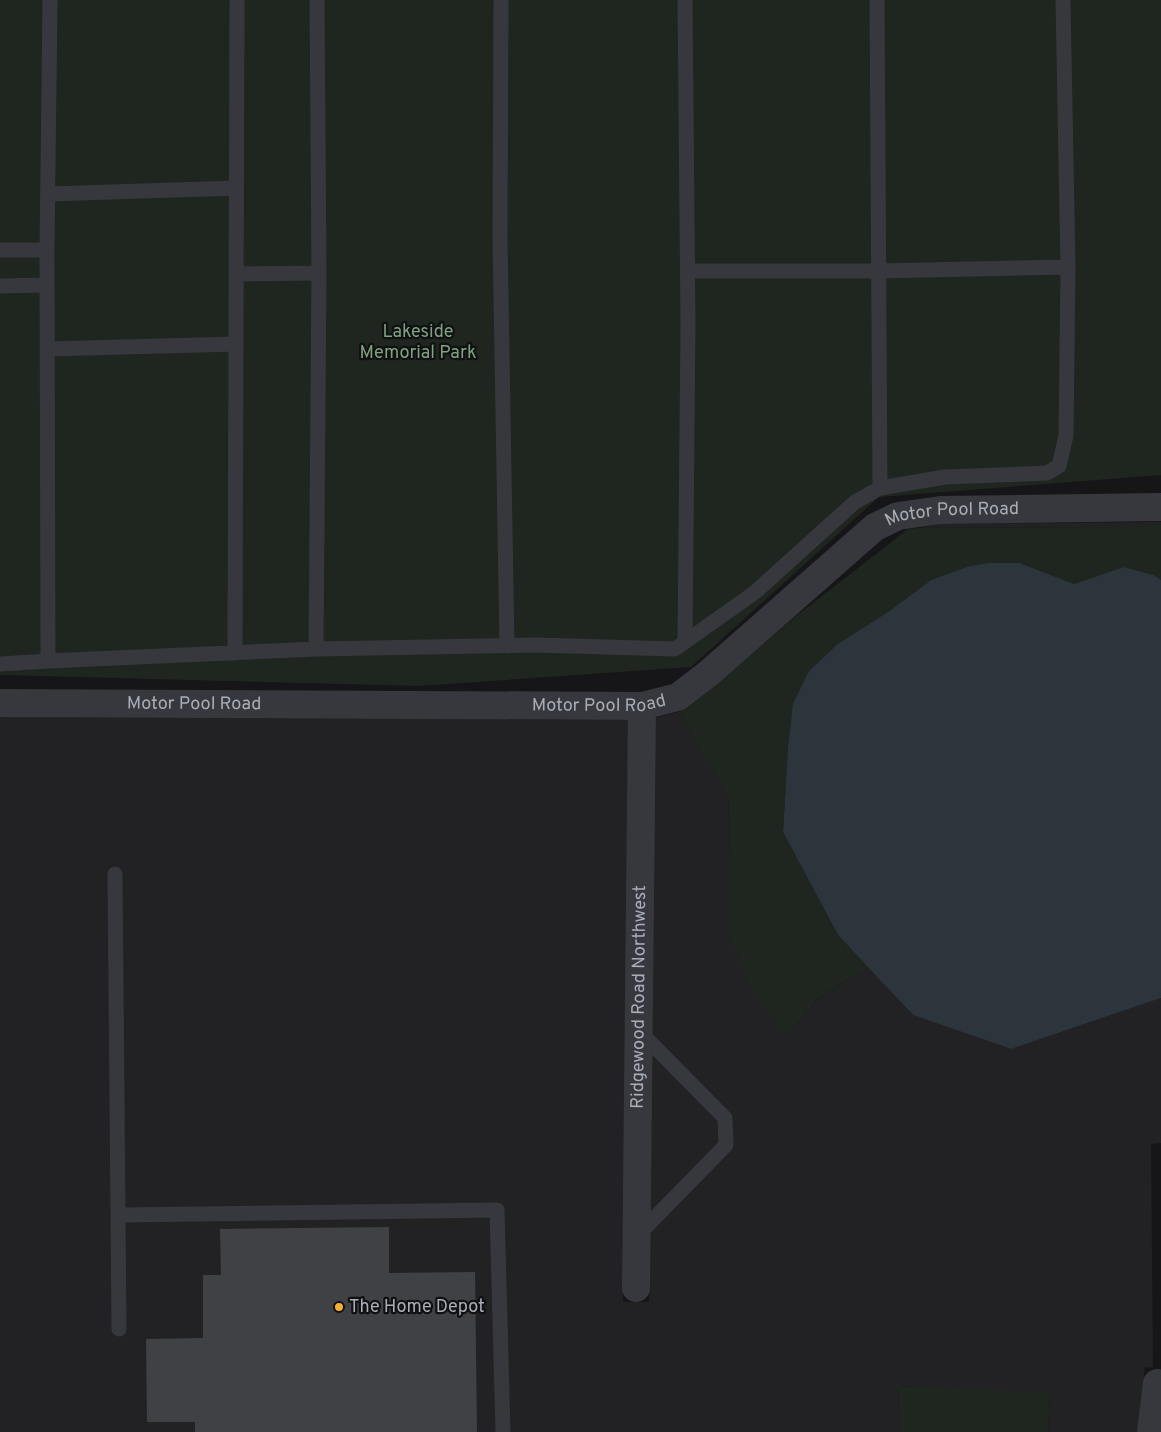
<svg xmlns="http://www.w3.org/2000/svg" width="1161" height="1432" font-family="Overpass,sans-serif">
<style>
.built{fill:#222225}
.green{fill:#1e261f}
.water{fill:#2c353c}
.building{fill:#404145}
.lines{fill:none;stroke-linecap:round;stroke-linejoin:round}
.service{stroke:#37383d;stroke-width:15}
.minor{stroke:#37383d;stroke-width:28}
.poi-dot{fill:#f2b134;stroke:#111113;stroke-width:2}
.labels{text-anchor:middle;dominant-baseline:central;stroke-width:4.5;stroke-linejoin:round;paint-order:stroke}
.park-label{font-size:18px;fill:#7fa381;stroke:#111113}
.street-label{font-size:18px;fill:#a8adb8;stroke:#111113}
.poi-label{font-size:18px;fill:#a8adb8;stroke:#111113;text-anchor:start}
</style>
<rect width="100%" height="100%" fill="#161618"/>
<path class="built" d="M1161,522v2l-26,3 -216,1 23,-4z
M678,712l50,83 2,48 57,193 32,-39 50,-30 44,48 98,34 150,-51v145l-10,1 2,224 -8,-1 -7,65h-90l2,-38 -152,-8 2,46h-900v-715l629,3 -6,582h26l6,-584z"/>
<path class="green" d="M0,0h1161v475l-282,22 -188,170 -272,19 -419,-11z
M1161,524v56l-7,-5 -31,-8 -49,17 -54,-21 -89,17 -43,32 -100,136 -5,84 55,103 31,32 -50,30 -32,39 -35,-47 -24,-56 2,-90 -2,-47 -50,-84 8,-3 30,-24 75,-65 117,-91 11,-1 216,-1z
M898,1386l152,7 -2,39h-148z"/>
<path class="water" d="M989,563h31l54,21 49,-17 31,8 7,5v418l-150,51 -98,-34 -75,-80 -55,-103 5,-84 5,-44 16,-33 29,-27 50,-32 43,-32 39,-14z"/>
<path class="building" d="M389,1227v46l86,-1 2,160h-282v-10h-48l-1,-83 57,-1v-63h18l-1,-46z"/>
<g class="lines">
<path class="service" d="M317,0l2,273
M501,0l-1,238 7,408
M685,0l3,324 -3,318
M877,0l3,488
M48,194l188,-6
M0,250h47
M688,271h190l190,-4
M236,274l83,-1 -3,376
M0,286l47,-1
M48,349l188,-5
M235,653l2,-653
M48,661l268,-12 220,-4 139,4 79,-56 101,-91 25,-14 65,-11 102,-4 12,-7 7,-30 2,-169 -5,-267
M0,664l48,-3 -1,-411 3,-250
M115,874l4,455
M118,1215l379,-5 6,222
M637,1236l89,-91 -1,-27 -86,-87"/>
<g class="minor">
<path id="s1" d="M0,703l642,3 36,-9 31,-24 166,-146 23,-11 43,-6 220,-3"/>
<path id="s2" d="M636,1288l6,-582"/>
<path d="M1151,1432l6,-49"/>
</g>
</g>
<circle class="poi-dot" cx="339" cy="1307" r="5"/>
<g class="labels">
<g class="park-label">
<text x="418" y="332">Lakeside<tspan x="418" dy="21">Memorial Park</tspan></text>
</g>
<g class="street-label">
<text stroke="none"><textPath href="#s1" startOffset="1019">Motor Pool Road</textPath></text>
<text stroke="none"><textPath href="#s1" startOffset="599">Motor Pool Road</textPath></text>
<text stroke="none"><textPath href="#s1" startOffset="194">Motor Pool Road</textPath></text>
<text stroke="none"><textPath href="#s2" startOffset="291">Ridgewood Road Northwest</textPath></text>
</g>
<g class="poi-label">
<text x="349" y="1307">The Home Depot</text>
</g>
</g>
</svg>
